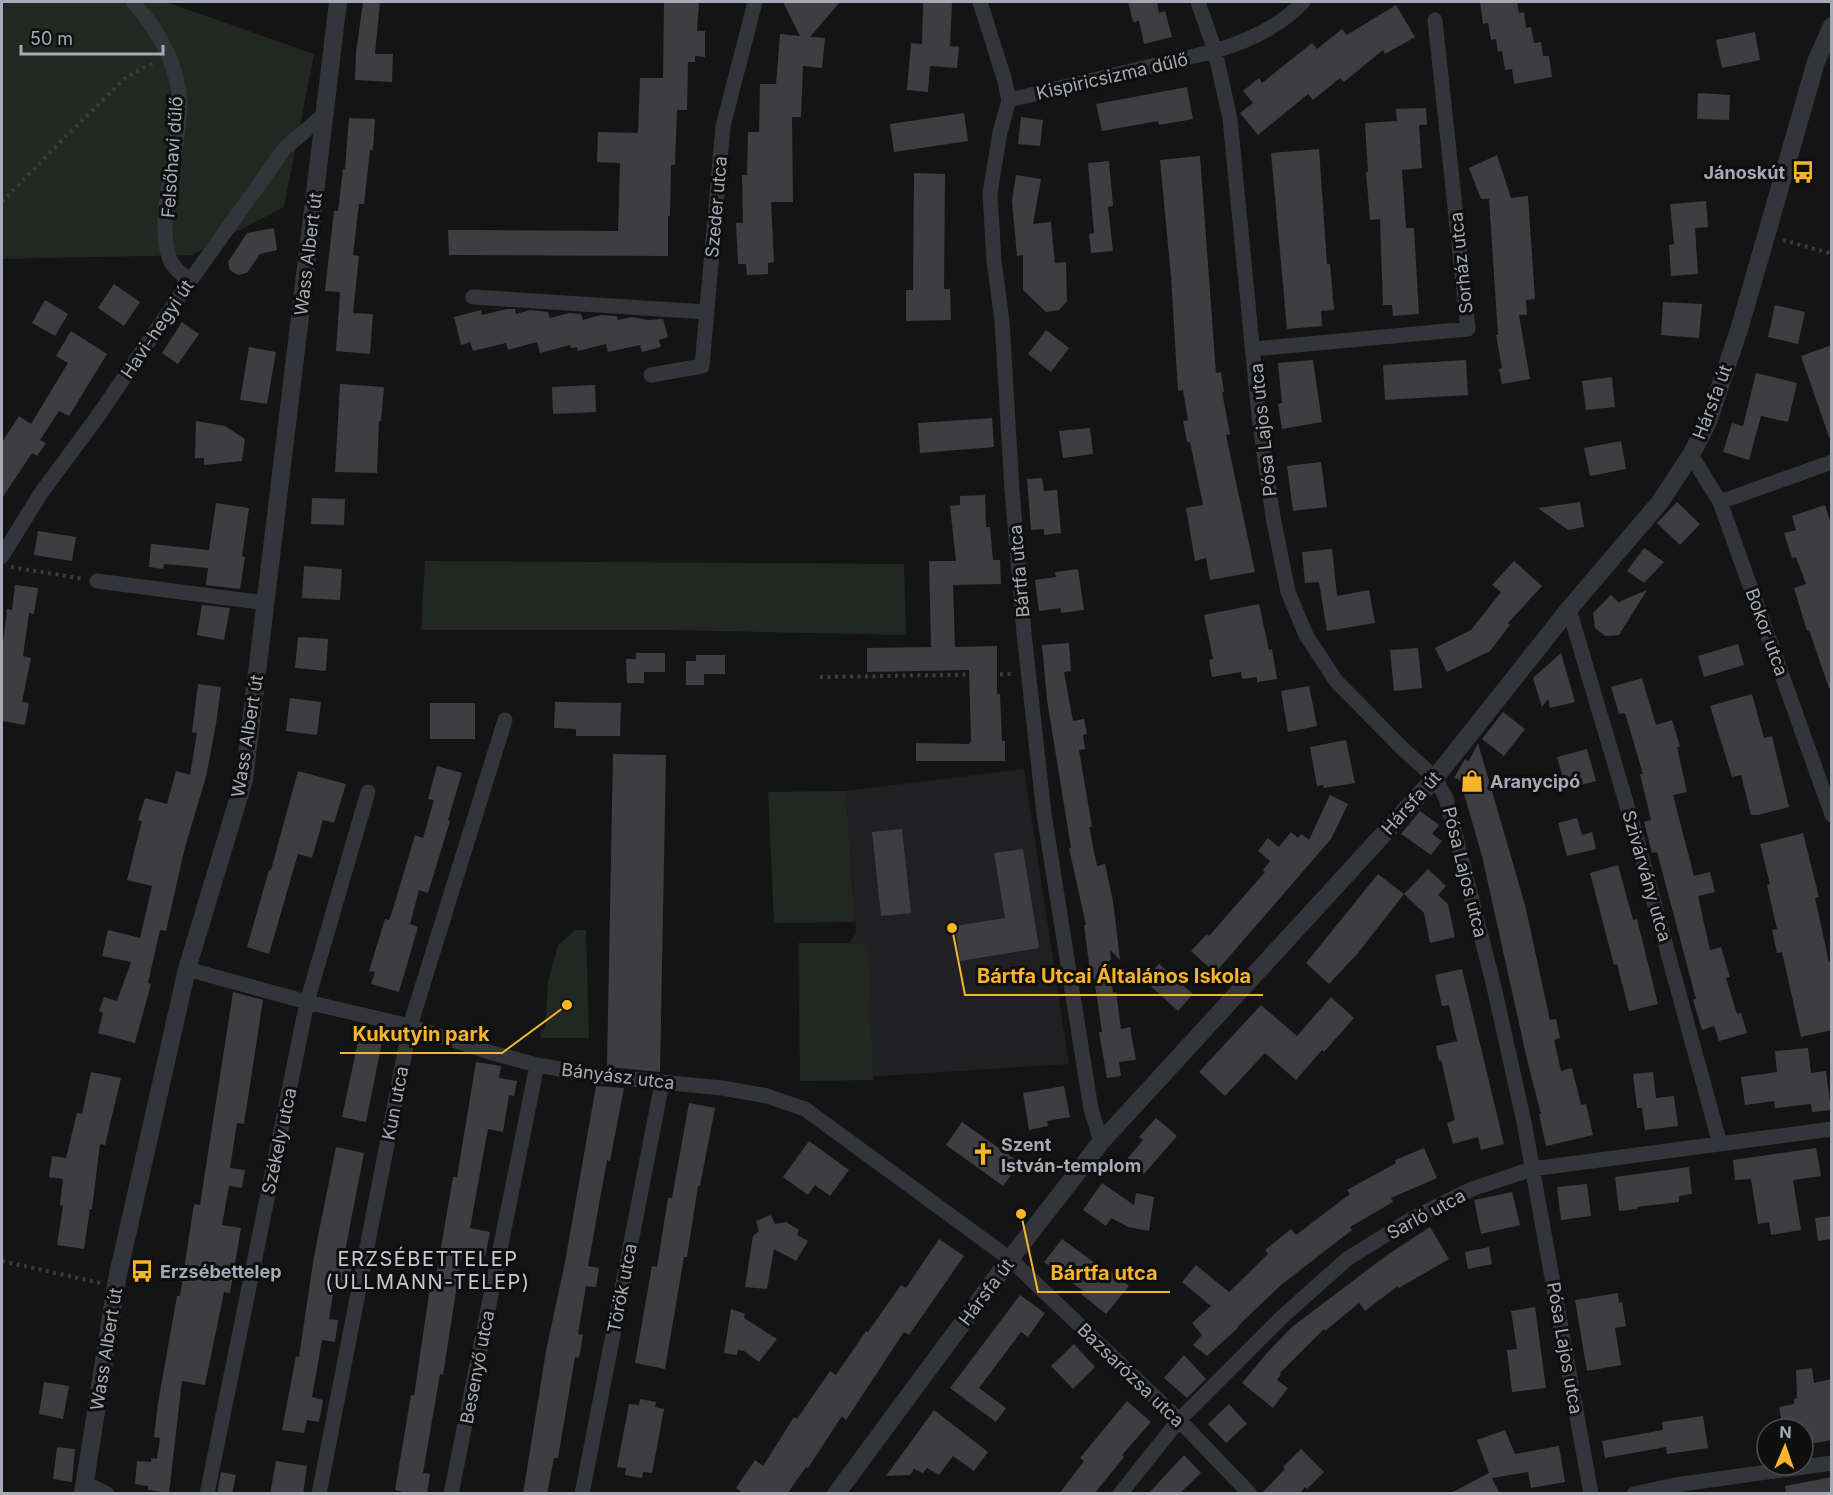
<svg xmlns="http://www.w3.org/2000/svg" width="1833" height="1495" font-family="Inter,sans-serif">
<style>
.built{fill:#202022}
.green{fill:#202821}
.building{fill:#3e3e42}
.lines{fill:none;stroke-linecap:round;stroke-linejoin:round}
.path{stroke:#3a3c41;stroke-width:4;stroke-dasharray:3 4.5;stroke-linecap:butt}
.minor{stroke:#34353a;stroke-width:15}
.tertiary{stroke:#34353a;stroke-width:18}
.labels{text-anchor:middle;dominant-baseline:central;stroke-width:6;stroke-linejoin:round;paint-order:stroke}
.street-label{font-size:18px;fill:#a5aab6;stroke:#0f0f10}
.poi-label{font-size:18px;font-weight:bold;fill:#a5aab6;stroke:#0f0f10;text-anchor:start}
.neighbourhood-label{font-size:20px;letter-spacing:1.5px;fill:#c6c9d2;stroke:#0f0f10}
.leader{fill:none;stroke:#f6b42b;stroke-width:2}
.callout-dot{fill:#f6b42b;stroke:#0f0f10;stroke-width:2}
.callout-label{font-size:20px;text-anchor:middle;font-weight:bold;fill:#f6b42b;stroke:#0f0f10;stroke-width:6;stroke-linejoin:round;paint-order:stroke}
</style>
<rect width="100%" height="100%" fill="#141415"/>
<path class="built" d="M1024,769l45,295 -269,17 -2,-138h51l7,-10 -10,-142z"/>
<path class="green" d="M2,2h164l148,52 -30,153 -92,48 -190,4z
M425,561l479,3 2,71 -235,-5h-250z
M846,791l9,131 -81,1 -6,-131z
M575,930h11l3,108h-48l-1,-7 5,-3 3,-46 10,-37z
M800,943l68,1 5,136 -73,1z"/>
<path class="building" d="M363,2h17l-5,52h18l-1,28 -37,-2 1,-27z
M664,2h35l-2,29h8v26l-10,-1v6h-7l-1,48h-10l-2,55h-4l-1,51h-2v40l-219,-1 -1,-25 170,1 2,-68 -23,-1 1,-30 40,1 2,-55h23z
M783,2h57l-30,35 15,1 -3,30 -19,-2 -2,51h-9l1,85h-22l3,60 -6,1v11l-21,1 -1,-11h-8l-2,-41h7l-1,-48h5l1,-43h11l1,-48h16l4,-50 20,2z
M923,2h29l-2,44 9,1 -2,21 -27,-2 -2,26 -21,-2 4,-47 11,1z
M1128,2h29l2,11 6,-2 7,26 -28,7 -5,-23 -6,1z
M1480,2h37l2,11 5,-1 2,16 5,-1 3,16 7,-1 2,14h6l3,21 -38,7 -2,-15 -7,1 -3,-19 -4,1 -2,-13 -5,1 -3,-17 -5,1z
M1396,5l19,32 -30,17 -2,-4 -39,32 -4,-4 -27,22 -5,-6 -50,41 -18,-22 13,-10 -10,-12 16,-13 3,5 50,-40 5,6 25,-20 5,6z
M1755,32l5,28 -38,8 -6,-28z
M1187,87l6,32 -34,6 -1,-4 -56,10 -6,-27z
M1698,93l32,2 -1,25 -32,-1z
M1426,108l1,17h-8l3,43 -20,2 4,58h8l5,86 -26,2 -1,-11h-9l-3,-86 -10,1 -4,-48h2l-3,-49 32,-2 -1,-12z
M964,113l4,28 -74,11 -4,-28z
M1021,117l22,3 -3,26 -22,-2z
M349,118l26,1 -2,31h-3l-6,54h-5l-6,51 6,1 -6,57 20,1 -3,40 -34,-3 4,-59 -15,-1 9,-80h4l5,-42h2z
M1319,149l8,115h3l4,46 -13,1 1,15 -35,3 -16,-176z
M1497,155l14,43 17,-2 7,103 -9,1 1,15h-8l11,64 -28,5 -3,-15 3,-1 -6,-33h2l-9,-136h-8l-12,-31z
M1200,156l16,217 5,-1 3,20h-2l8,42 -4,1 29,137 -45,8 -4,-22 -11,3 -9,-53 17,-3 -13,-63h-3l-4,-21 5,-1 -5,-30 -5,1 -7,-114 -11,-117z
M1109,161l4,45 -5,1 5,44 -22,2 -2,-19 5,-1 -6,-70z
M914,173l31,1 -1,115h6l1,31 -45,1v-31h7z
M1016,175l25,4 -8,45 18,-2 4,41 11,-1 1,39 -8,9 -13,2 -23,-22v-35l-6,1 -5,-55z
M1706,201l2,26 -13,1 3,46 -27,2 -2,-31 5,-1 -4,-40z
M274,228l3,22 -17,4 -13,19 -9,2 -8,-5 -2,-8 19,-29z
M114,284l26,18 -16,24 -26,-18z
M45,300l23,14 -13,22 -23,-13z
M1663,302l39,2 -3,34 -38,-3z
M1775,305l30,7 -7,32 -30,-7z
M507,309h8l1,5 14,-4 18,2 2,6 19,-5 12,1 2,6 18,-5 16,1 1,4 14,-3 16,3 15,-1 5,18 -9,3 2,7 -19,5 -2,-7 -32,7 -2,-8 -28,7 -1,-4 -6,1 -1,-3 -30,8 -3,-11 -29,8 -2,-7 -33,8 -3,-9 -9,3 -7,-28 27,-7 1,5z
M182,322l17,12 -21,30 -16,-11z
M1046,330l23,18 -18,24 -23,-18z
M71,331l36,23 -38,62 -10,-5 -19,29 6,3 -9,13 -5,-3 -30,45v-56l17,-26 12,8 37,-61 -12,-7z
M1832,345v92h-3l-28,-81z
M249,347l27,5 -9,52 -27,-4z
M1313,360l9,62 -40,7 -4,-25 4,-1 -4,-40z
M1466,360l2,35 -83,5 -2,-35z
M1756,373l41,10 -9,39 -27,-6 -12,44 -26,-8 9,-29 11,3z
M1612,377l3,30 -29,3 -4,-29z
M340,384l44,3 -3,34h-2l-2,52 -42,-1z
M595,385l1,27 -43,2 -1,-27z
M992,418l2,29 -74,6 -2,-30z
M196,421l29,5 20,13 -3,22 -38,4v-7h-9z
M1090,428l3,26 -30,4 -4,-27z
M1621,441l5,28 -36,7 -6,-28z
M1321,462l6,45 -34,4 -6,-45z
M1042,478l2,13 13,-1 4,43 -17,2v-6l-13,1 -4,-51z
M985,495l1,32h4l3,33h7l1,24 -48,1 2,62 42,-1v48h3l2,47h3v20h-89v-18l53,1 2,-3 -2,-71 -102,2v-24l64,-1 -2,-86h27l-6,-55 10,-1v-9z
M312,498l33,1 -1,26 -33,-1z
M1580,502l4,25 -16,3 -30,-22z
M1677,502l23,22 -20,21 -23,-22z
M216,503l33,5 -7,48 3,1 -5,32 -34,-4 2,-17 -44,-4 -1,5 -14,-2 2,-23 58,6z
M1825,505l7,22v161h-3l-20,-58 -2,1 -13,-43 12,-4 -10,-27 -4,1 -8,-25 12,-3 -4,-14z
M38,531l38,6 -4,24 -38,-6z
M1644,548l20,14 -20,21 -17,-12z
M1332,549l5,47 32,-6 6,33 -48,8 -8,-49 -14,1 -3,-31z
M1514,561l28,25 -34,37 2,2 -20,26 -43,21 -12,-24 36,-18 30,-38 -9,-7z
M304,566l38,3 -2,31 -38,-2z
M1078,569l6,41 -23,3v-5l-22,3 -4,-31 21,-3 -1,-5z
M15,585l23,3 -4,26 -5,-1 -6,43 8,2 -9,44 7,1 -4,22 -23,-4v-70l5,-42 5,1z
M1647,590l-28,45 -14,1 -10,-8 -2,-15 18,-18 8,8 2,-2z
M1259,604l10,46 3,-1 5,30 -20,3v-5l-15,2 -1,-7 -29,5 -3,-17 4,-1 -9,-44z
M202,605l28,3 -6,32 -27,-5z
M298,637l30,2 -2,32 -31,-3z
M1069,643l2,28 -7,1 9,49 11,-2 3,15 -4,1 2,14 -6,1 13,77h-3l8,39 8,-2 8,37 7,59 -10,-10 1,10h-2l4,33 3,-1 5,37 9,-2 6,33 -17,2 2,14 -14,2 -8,-46h3l-8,-54 -3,1 -4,-31 -3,-23h2l-17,-77h2l-24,-148 -5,-55z
M1738,644l6,21 -40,12 -6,-21z
M1418,648l4,40 -28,3 -4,-41z
M636,653h29v19h-21v11h-17l-1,-24h10z
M1561,653l14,49 -25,6 -2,-9 -6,8 -9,-29z
M696,655h29v19h-21v11h-18v-24h10z
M1642,678l14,47 16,-5 8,26 -3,1 10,45 -14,3 21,81 16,-4 5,20 -17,4 12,54 11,-3 9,30 -4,1 11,36 4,-1 6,20 -28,8 -5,-15 -12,4 -9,-30 3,-1 -39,-147 -5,1 -8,-31 7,-2 -11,-46h3l-18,-61 -6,1 -8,-27z
M198,684l23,3 -5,37 -10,53 -21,70 -19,84 -6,-1 -12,53 3,1 -16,59 -37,-10 5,-20 -4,-2 5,-14 13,4 14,-39 -29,-6 6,-26 32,8 12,-52 -25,-6 15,-59 -4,-1 7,-22 22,6 9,-33 14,4 7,-42 -5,-1z
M1309,686l8,40 -29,6 -7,-41z
M1752,694l12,44 8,-2 17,71 -31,8h-7l-10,-40 -9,2 -22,-71z
M290,698l31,4 -4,33 -31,-4z
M555,702l66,1 -1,33h-44v-7l-22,-1z
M430,703h45v36h-45z
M1503,712l22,17 -21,27 -22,-17z
M1346,740l9,43 -31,5 -1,-3 -6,1 -7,-39z
M1478,743l47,162 25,115 6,-1 4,19 -6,2 7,31 11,-3 9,37 5,-1 7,31 -47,11 -7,-32h2l-13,-50 -46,-208 -22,-76 -6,-2 11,-19 4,2z
M1587,749l9,32 -30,8 -9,-32z
M613,754l53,1 -6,317 -53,-5z
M437,766l25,7 -14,47 2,1 -22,72 -9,-3 -9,34 8,3 -19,65 -28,-8 4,-12 -6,-1 16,-52 4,1 4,-11 22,-74 8,3 11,-38 -6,-1z
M298,771l48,13 -12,39 -11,-3 -11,38 -14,-4 -29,100 -22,-7 22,-77h2z
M1330,795l18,9 -17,35 -116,134 -24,-22 16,-17 2,2 56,-64 -2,-2 7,-9 -12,-10 10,-13 11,9 12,-15 7,6 3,-4 8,6z
M1420,811l19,14 -7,9 10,7 -11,14 -30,-21z
M1577,818l5,17 10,-3 4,17 -29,7 -9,-33z
M902,829l9,84 -30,3 -9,-84z
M1803,833l16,64 -4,1 14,64h3v68l-31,7 -19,-85 -5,1 -5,-23 5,-1 -10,-44 3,-1 -10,-40z
M1023,849l16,99 -79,13 -5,-35 50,-8 -11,-65z
M1618,865l15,55 4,-1 21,85 -29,7 -12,-47 -3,1 -24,-92z
M1428,869l18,17 -8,9 10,9 7,33 -25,6 -6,-30 -20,-19z
M1378,874l26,20 -46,59 -29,31 -23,-21z
M1159,964l34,30 -15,17 -34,-31z
M1462,969l42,175 -23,6 -3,-13 -25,7 -6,-21 8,-3 -14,-60 -2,1 -3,-15 21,-5 -8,-36 -7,1 -7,-31z
M233,992l30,8 -19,124 -7,-1 -7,45 15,2 -3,18 -13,-2 -7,39 19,3 -11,65 -6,-1 -19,93 -23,-4 -13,112 -21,-3v-4l-13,-2 2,-23 14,1v-4l6,1 3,-21 -6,-1 4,-34 19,-107h3l14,-92 6,1z
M1331,997l23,21 -30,34 -2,-2 -26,30 -31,-27 -40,43 -26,-24 62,-67 36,31z
M360,1032l23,5 -17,85 -24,-5z
M1808,1048l3,25 15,-2 5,39 -19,2 -1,-8 -36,4 -1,-7 -29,4 -4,-28 36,-5 -2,-21z
M476,1062l25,4 -2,12 18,3 -3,15 -5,-1 -6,37 -15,-3 -18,99 20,4 -5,25 -23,-4 -19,122 -3,-1 -17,99 7,1 -3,20h-14l-18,-4 16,-95 3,1 16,-109 4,1 19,-111h4z
M91,1072l30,6 -16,67 -5,-1 -8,65h-2l-6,40 -27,-4 6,-39 -3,-1 3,-26 -14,-2 3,-21 14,2 11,-45 5,1z
M1653,1072l3,26 18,-2 4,30 -33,4 -3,-22h-5l-4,-34z
M596,1086l28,2 -14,73 -3,-1 -19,106 11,2 -3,19 -10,-1 -8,48 5,1 -4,23 -4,-1 -17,101h-4l-7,36h-24l23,-143 19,-89z
M1064,1086l6,31 -23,4 1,5 -19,4 -6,-37z
M689,1103l26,5 -15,78h-2l-11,71h-3l-19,112 -30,-6 17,-97 5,1 11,-69h4z
M1156,1118l21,18 -33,38 -17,-15 16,-19 -4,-3z
M962,1122l58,41 -17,23 -57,-41z
M809,1141l40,29 -19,26 -15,-11 -7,10 -25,-18z
M336,1147l28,6 -20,104 9,1 -4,26 -14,-3 -6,38 9,1 -3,22 -13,-2 -10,57 11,3 -4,22 -12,-2 -3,13 -22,-3 14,-74 3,1 15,-101z
M1424,1148l13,30 -46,20 2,4 -43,25 2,3 -71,55 -43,41 1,1 -32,29 -14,-11 9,-10 -10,-12 19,-17 -29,-24 14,-17 33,27 39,-38 -3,-4 26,-21 5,6 54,-41 -3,-4 49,-27 -1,-3z
M1816,1148l5,28 -28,4 8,50 -30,5 -2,-13 -11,2 -7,-45 -16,1 -2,-20z
M1689,1167l3,27 -13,2v6l-42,5v2l-18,2 -4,-34z
M1102,1183l32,22 2,-12 18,4 -5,34 -21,-4 -17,-9 -5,8 -23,-16z
M1587,1184l4,32 -30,4 -4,-33z
M1512,1192l8,33 -39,9 -7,-34z
M771,1215l4,9 11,-2 13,8 -2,5 11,6 -12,20 -22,-12 -7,40 -22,-2 8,-51 6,-5 -3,-10z
M1832,1216v23l-14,2 -3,-23z
M1430,1227l19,32 -50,29 -1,-2 -33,25 -6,-8 -34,28 -1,-2 -44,44 1,1 -4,6 11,8 -15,20 -31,-25 24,-29 26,-27 95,-72z
M939,1239l25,17 -55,79 -5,-3 -58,88 -4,-4 -34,52 -2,-1 -19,27h-44l-7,-6 19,-28 8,6 31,-49 3,2 33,-48 6,4 30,-44 2,1 33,-47 5,3z
M1062,1239l40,29 2,-2 25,20 -23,28 -25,-20 2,-3 -39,-29z
M1489,1247l3,17 -24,5 -3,-17z
M1618,1293l1,10 3,-1 4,24 -11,2 6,37 -34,6 -12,-71z
M1020,1295l25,18 -17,24 -7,-5 -42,56 27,20 -10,14 -46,-34z
M1535,1307l11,81 -34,4 -5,-42 10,-1 -6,-38z
M731,1309l14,5 -1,4 33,21 -18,23 -15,-11 -6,-1 -1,5 -13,-2z
M1074,1344l21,23 -22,22 -22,-23z
M1184,1355l22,24 -19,19 -23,-20z
M1812,1368l2,15 18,-4v61l-29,5v-16h-20l-4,-22 15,-3v-5l3,-1 -1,-28z
M44,1382l25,4 -6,33 -24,-5z
M640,1399l16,3 -1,5 9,2 -12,64 -9,-1 -1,6 -17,-3 1,-7 -9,-1 12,-63 10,1z
M1127,1401l24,21 -29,33 2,2 -30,37h-35l25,-33 -4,-3z
M1229,1404l18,20 -21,19 -18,-19z
M934,1410l54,42 -14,19 -21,-15 -14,19 -12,-7 -4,5 -9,-4 -4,6 -24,1z
M1703,1416l5,32 -41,6 -1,-7 -61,11 -3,-17 61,-11 -1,-8z
M1505,1430l10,24 44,-8 6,36 -34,6 -3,-16 -36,6 8,16h-51l40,-21 -12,-33z
M57,1447l18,2 -3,33 -19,-3z
M1301,1449l23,23 -17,17 -2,-2 -6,7h-38l24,-25 -2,-2z
M1184,1455l17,18 -22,21h-31z
M276,1461l31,5 -4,28h-33z
M221,1472l15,3 -4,19h-15z
M1832,1477v17h-46l-1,-8z"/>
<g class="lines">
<path class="path" d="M2,202l62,-64 62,-61 29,-15
M1783,240l49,14
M11,567l73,12
M820,677l194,-3
M2,1261l98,22"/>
<path class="minor" d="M133,2c25,28 45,62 47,101 1,43 -27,120 -9,159 5,8 11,13 19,19
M980,2l24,76 5,22 -9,32 -10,61 4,68 8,60 10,169 12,143 20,181 47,295 10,33
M1303,2c-23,25 -55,39 -88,49l15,68 29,297 14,101 15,75 18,43 30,46 67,68 32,29 11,20 48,189 30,135 67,372
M1009,100l206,-49 -17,-49
M473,297l233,15
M1254,349l214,-20 -33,-309
M651,375l51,-9 21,-240 32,-124
M1691,455l29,47 112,313
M1720,502l112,-40
M2,556l39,-63 57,-77 92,-135 95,-133 41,-35
M97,581l169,22
M1569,609l65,220 86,315
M187,969l120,33 103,24 79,26 48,13 62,11 123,12 45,8 38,13 205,150 169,161 71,74
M85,1483l22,11
M207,1494l100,-492 61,-210
M319,1494l91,-468 95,-306
M451,1494l86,-429
M582,1494l80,-411
M1120,1494l59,-74 103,-103 65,-58 66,-41 59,-29 60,-20 300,-40
M1634,1494l41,-9 157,-22"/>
<path class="tertiary" d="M83,1494l34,-215 70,-310 57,-189 94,-778
M836,1494l174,-235 91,-117 334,-364 134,-169 91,-107 31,-47 17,-33 31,-92 77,-268 16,-36"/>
</g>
<defs>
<g id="bus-bare" transform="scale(1.8)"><path d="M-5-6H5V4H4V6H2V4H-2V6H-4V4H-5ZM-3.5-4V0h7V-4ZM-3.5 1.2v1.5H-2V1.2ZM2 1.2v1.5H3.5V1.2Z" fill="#f6b42b" stroke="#0f0f10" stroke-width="2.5" paint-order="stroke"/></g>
<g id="shop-bare" transform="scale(1.8)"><path d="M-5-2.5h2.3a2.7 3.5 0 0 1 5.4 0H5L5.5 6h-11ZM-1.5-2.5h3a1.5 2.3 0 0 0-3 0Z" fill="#f6b42b" stroke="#0f0f10" stroke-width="2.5" paint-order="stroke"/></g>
<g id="church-bare" transform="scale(1.8)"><path d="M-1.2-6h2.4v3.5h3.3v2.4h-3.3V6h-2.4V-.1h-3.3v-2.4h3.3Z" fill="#f6b42b" stroke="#0f0f10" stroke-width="2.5" paint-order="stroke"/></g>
</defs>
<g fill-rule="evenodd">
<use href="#bus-bare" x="1803" y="172"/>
<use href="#shop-bare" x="1472" y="781"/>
<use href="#church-bare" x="983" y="1154"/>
<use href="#bus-bare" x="142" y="1271"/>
</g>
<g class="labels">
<g class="street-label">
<text transform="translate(1112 76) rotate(-13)">Kispiricsizma dűlő</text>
<text transform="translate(172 157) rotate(-86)">Felsőhavi dűlő</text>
<text transform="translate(716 207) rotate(-85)">Szeder utca</text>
<text transform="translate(308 254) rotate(-83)">Wass Albert út</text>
<text transform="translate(1461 263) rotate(-96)">Sorház utca</text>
<text transform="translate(157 329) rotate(-56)">Havi-hegyi út</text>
<text transform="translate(1712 402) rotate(-69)">Hársfa út</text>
<text transform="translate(1263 430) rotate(-96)">Pósa Lajos utca</text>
<text transform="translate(1019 571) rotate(-95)">Bártfa utca</text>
<text transform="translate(1767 632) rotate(70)">Bokor utca</text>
<text transform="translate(247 736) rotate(-81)">Wass Albert út</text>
<text transform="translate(1411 803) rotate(-48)">Hársfa út</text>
<text transform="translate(1465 872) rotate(76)">Pósa Lajos utca</text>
<text transform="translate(1647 876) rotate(74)">Szivárvány utca</text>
<text transform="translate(618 1076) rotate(7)">Bányász utca</text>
<text transform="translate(395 1103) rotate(-79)">Kun utca</text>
<text transform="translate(279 1141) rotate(-78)">Székely utca</text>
<text transform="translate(1426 1214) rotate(-28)">Sarló utca</text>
<text transform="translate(622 1288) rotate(-79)">Török utca</text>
<text transform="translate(986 1292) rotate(-53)">Hársfa út</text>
<text transform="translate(1565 1348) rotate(80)">Pósa Lajos utca</text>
<text transform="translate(106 1349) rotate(-81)">Wass Albert út</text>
<text transform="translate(477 1367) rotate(-79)">Besenyő utca</text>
<text transform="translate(1131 1375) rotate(44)">Bazsarózsa utca</text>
</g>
<g class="poi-label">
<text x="1785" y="172" text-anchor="end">Jánoskút</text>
<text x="1490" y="781">Aranycipó</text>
<text x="1001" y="1144">Szent<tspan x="1001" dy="21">István-templom</tspan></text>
<text x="160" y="1271">Erzsébettelep</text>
</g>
<g class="neighbourhood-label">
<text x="428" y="1259">ERZSÉBETTELEP<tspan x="428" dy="23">(ULLMANN-TELEP)</tspan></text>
</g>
</g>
<path class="leader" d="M952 928L965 995H1263M567 1005L502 1053H340M1021 1214L1038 1292H1170"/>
<g class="callout-dot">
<circle cx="952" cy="928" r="6"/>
<circle cx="567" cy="1005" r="6"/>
<circle cx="1021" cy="1214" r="6"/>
</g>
<g class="callout-label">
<text x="1114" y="983">Bártfa Utcai Általános Iskola</text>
<text x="421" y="1041">Kukutyin park</text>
<text x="1104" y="1280">Bártfa utca</text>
</g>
<rect width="1833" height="1495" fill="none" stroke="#a5aab6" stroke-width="6"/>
<g transform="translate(1785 1447) rotate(2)"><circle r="28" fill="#0f0f10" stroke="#4b4d52" stroke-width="1.5"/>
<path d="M0-4.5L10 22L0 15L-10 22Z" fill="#f6b42b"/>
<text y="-9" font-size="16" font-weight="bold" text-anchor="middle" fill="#a5aab6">N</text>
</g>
<path d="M21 45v9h142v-9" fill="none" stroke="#a5aab6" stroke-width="3"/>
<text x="30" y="45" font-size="18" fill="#a5aab6" stroke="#0f0f10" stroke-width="4.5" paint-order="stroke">50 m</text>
</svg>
